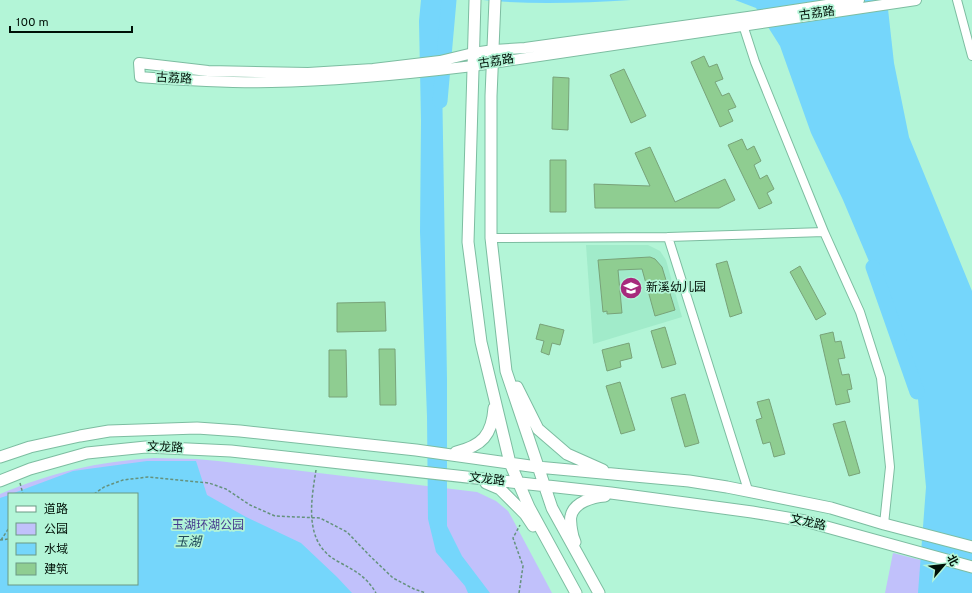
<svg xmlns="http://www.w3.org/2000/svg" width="972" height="593" font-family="Overpass,'Noto Sans SC',sans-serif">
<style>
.built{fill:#a1ebca}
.green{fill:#c1c1fb;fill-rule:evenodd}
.water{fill:#75d6fb}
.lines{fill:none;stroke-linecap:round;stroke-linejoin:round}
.river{stroke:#75d6fb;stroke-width:15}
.building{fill:#8fcd91;stroke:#78a379}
.minor-casing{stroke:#7dbda1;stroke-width:10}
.tertiary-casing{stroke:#7dbda1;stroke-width:12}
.secondary-casing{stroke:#7dbda1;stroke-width:13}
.path{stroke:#65927d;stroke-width:1.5;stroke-dasharray:3 2;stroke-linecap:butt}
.minor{stroke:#fff;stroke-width:8}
.tertiary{stroke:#fff;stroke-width:10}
.secondary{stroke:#fff;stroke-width:11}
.labels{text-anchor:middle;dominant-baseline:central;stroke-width:3.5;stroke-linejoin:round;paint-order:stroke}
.street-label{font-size:12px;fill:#001007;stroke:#b3f5d7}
.poi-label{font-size:12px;fill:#001007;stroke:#b3f5d7;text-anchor:start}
.park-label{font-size:12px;fill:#45398e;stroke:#b3f5d7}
.water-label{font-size:13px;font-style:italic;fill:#204a5a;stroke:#b3f5d7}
</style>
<rect width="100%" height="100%" fill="#b3f5d7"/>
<path class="built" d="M586,245h62l12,6 6,9 16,57 -89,27z"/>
<path class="green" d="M154,458l42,1 22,2 259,31 19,9 12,10 4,7 40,75h-552v-99c54,-22 95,-32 154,-36zM9,494h128v90h-128z
M893,553l79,20v20h-87z"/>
<path class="water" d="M421,0h27l-7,17 6,362v147l15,30 28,37h-22l-3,-7 -29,-34 -8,-33 -1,-103 -7,-184 1,-111 -2,-100z
M483,0h148c-50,3 -99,5 -148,0z
M735,0h152l7,63 15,74 63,154v302h-54l8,-106 -8,-88 -20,-69 -55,-130 -32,-67 -31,-87 -24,-38z
M147,461h49l11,34 39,22 55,26 36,34 15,16h-352v-95l9,-3v89h128v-90h-126l62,-23z"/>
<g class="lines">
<path class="river" d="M440,101l9,-101
M873,267l44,125"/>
</g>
<path class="building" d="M704,56l5,11 8,-3 6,15 -8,3 7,14 7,-3 7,14 -8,3 5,11 -13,6 -29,-65z
M624,69l22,47 -15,7 -21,-48z
M553,77l16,1 -1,52 -16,-1z
M742,139l5,11 7,-4 7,15 -7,4 6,14 7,-4 7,14 -7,4 5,10 -13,6 -31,-64z
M650,147l25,55 50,-23 10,21 -16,8h-124l-1,-24 56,2 -15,-33z
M550,160h16v52h-16z
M650,257l5,2 7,8 13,43 -20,6 -13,-47 -24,1 4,43 -15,1v-3l-4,1 -5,-52z
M727,261l15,52 -12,4 -14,-53z
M800,266l26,48 -10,6 -26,-48z
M385,302l1,29 -49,1v-29z
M540,324l24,6 -4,15 -8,-2 -3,12 -8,-3 3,-11 -8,-2z
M665,327l11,37 -14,4 -11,-37z
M833,332l2,10 6,-1 4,17 -7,1 4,16 7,-1 3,15 -5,1 3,12 -14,3 -16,-70z
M629,343l3,15 -12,3 1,6 -14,4 -5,-21z
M379,349h16l1,56h-16z
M329,350h17l1,47h-18z
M620,382l15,48 -14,4 -15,-48z
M685,394l14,49 -14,4 -14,-49z
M769,399l16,55 -11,3 -4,-15 -7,2 -7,-24 6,-2 -5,-16z
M845,421l15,52 -11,3 -16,-52z"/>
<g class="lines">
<g class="minor-casing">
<path id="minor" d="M957,0l15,56
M743,25l12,37 69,170
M668,237l156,-5 36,80 21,66 9,89 -6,57
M491,238l177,-1 80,253"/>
</g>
<g class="tertiary-casing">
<path id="tertiary" d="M859,0l-111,17 -223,31 -31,2 -21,3 -33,8 -67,8 -65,4 -100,-2 -69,-8 1,14c44,3 87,6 131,5 68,-1 135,-8 202,-16l443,-66"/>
</g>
<g class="secondary-casing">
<path id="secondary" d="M475,0l-7,242 13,100 29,121 19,44 47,86
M495,0l-4,96v142l15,133 46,137 47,85
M517,387l21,42 29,25 36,16
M456,452c26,-6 36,-17 38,-44
M0,457l30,-10 50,-11 29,-5 88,-3 43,3 176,19 121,17 152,14 38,6 104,21 53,16 88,23
M0,481l30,-12 57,-16 59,-6 85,4 380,42 141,19 53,9 167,46
M486,483l14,6 25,25 8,12
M575,542c-3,-6 -3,-10 -4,-16 0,-3 -1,-7 0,-10 3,-14 22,-19 34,-20"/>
</g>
<path class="path" d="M316,470c-5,32 -13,74 23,92 16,9 27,14 37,31
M20,483l3,11
M94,494l10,-7 19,-7 25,-3 61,6 17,6 24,16 25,11 45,2 27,14 23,24 23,22 21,11 12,4
M0,540l9,-1
M1,540l8,-12
M519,593l4,-27 -10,-28 7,-13"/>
<use href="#minor" class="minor"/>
<use href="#tertiary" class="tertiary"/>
<use href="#secondary" class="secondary"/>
</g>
<defs>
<g id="school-disc" transform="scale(1.15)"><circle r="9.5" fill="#a72a7c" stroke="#b3f5d7"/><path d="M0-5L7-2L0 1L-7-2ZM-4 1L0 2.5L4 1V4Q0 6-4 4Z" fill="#fff"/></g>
</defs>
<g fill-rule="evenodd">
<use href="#school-disc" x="631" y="288"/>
</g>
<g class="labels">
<g class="street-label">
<text transform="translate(817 14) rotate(-8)">古荔路</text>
<text transform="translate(496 62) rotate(-9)">古荔路</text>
<text transform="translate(174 79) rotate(3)">古荔路</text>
<text transform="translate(165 448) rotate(2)">文龙路</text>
<text transform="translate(487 480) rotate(6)">文龙路</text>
<text transform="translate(808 523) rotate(12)">文龙路</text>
</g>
<g class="poi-label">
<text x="646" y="288">新溪幼儿园</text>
</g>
<g class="park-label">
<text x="208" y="526">玉湖环湖公园</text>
</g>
<g class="water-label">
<text x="188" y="543">玉湖</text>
</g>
</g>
<rect x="8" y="493" width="130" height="92" fill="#b3f5d7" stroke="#6b9984"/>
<rect x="16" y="506" width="20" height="6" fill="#ffffff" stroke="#6b9984"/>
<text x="44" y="513" font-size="12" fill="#001007">道路</text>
<rect x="16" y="523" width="20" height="12" fill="#c1c1fb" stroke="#6b9984"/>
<text x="44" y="533" font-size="12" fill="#001007">公园</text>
<rect x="16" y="543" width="20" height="12" fill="#75d6fb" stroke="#6b9984"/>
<text x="44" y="553" font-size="12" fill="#001007">水域</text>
<rect x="16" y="563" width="20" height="12" fill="#8fcd91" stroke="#6b9984"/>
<text x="44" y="573" font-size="12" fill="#001007">建筑</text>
<g transform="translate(944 565) rotate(62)" stroke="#b3f5d7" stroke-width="3" paint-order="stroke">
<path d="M0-3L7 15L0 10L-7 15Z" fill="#001007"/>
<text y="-6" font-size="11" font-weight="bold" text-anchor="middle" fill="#001007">北</text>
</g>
<path d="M10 26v6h122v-6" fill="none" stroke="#001007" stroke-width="2"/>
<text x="16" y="26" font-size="12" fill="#001007" stroke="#b3f5d7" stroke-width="3" paint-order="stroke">100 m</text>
</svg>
